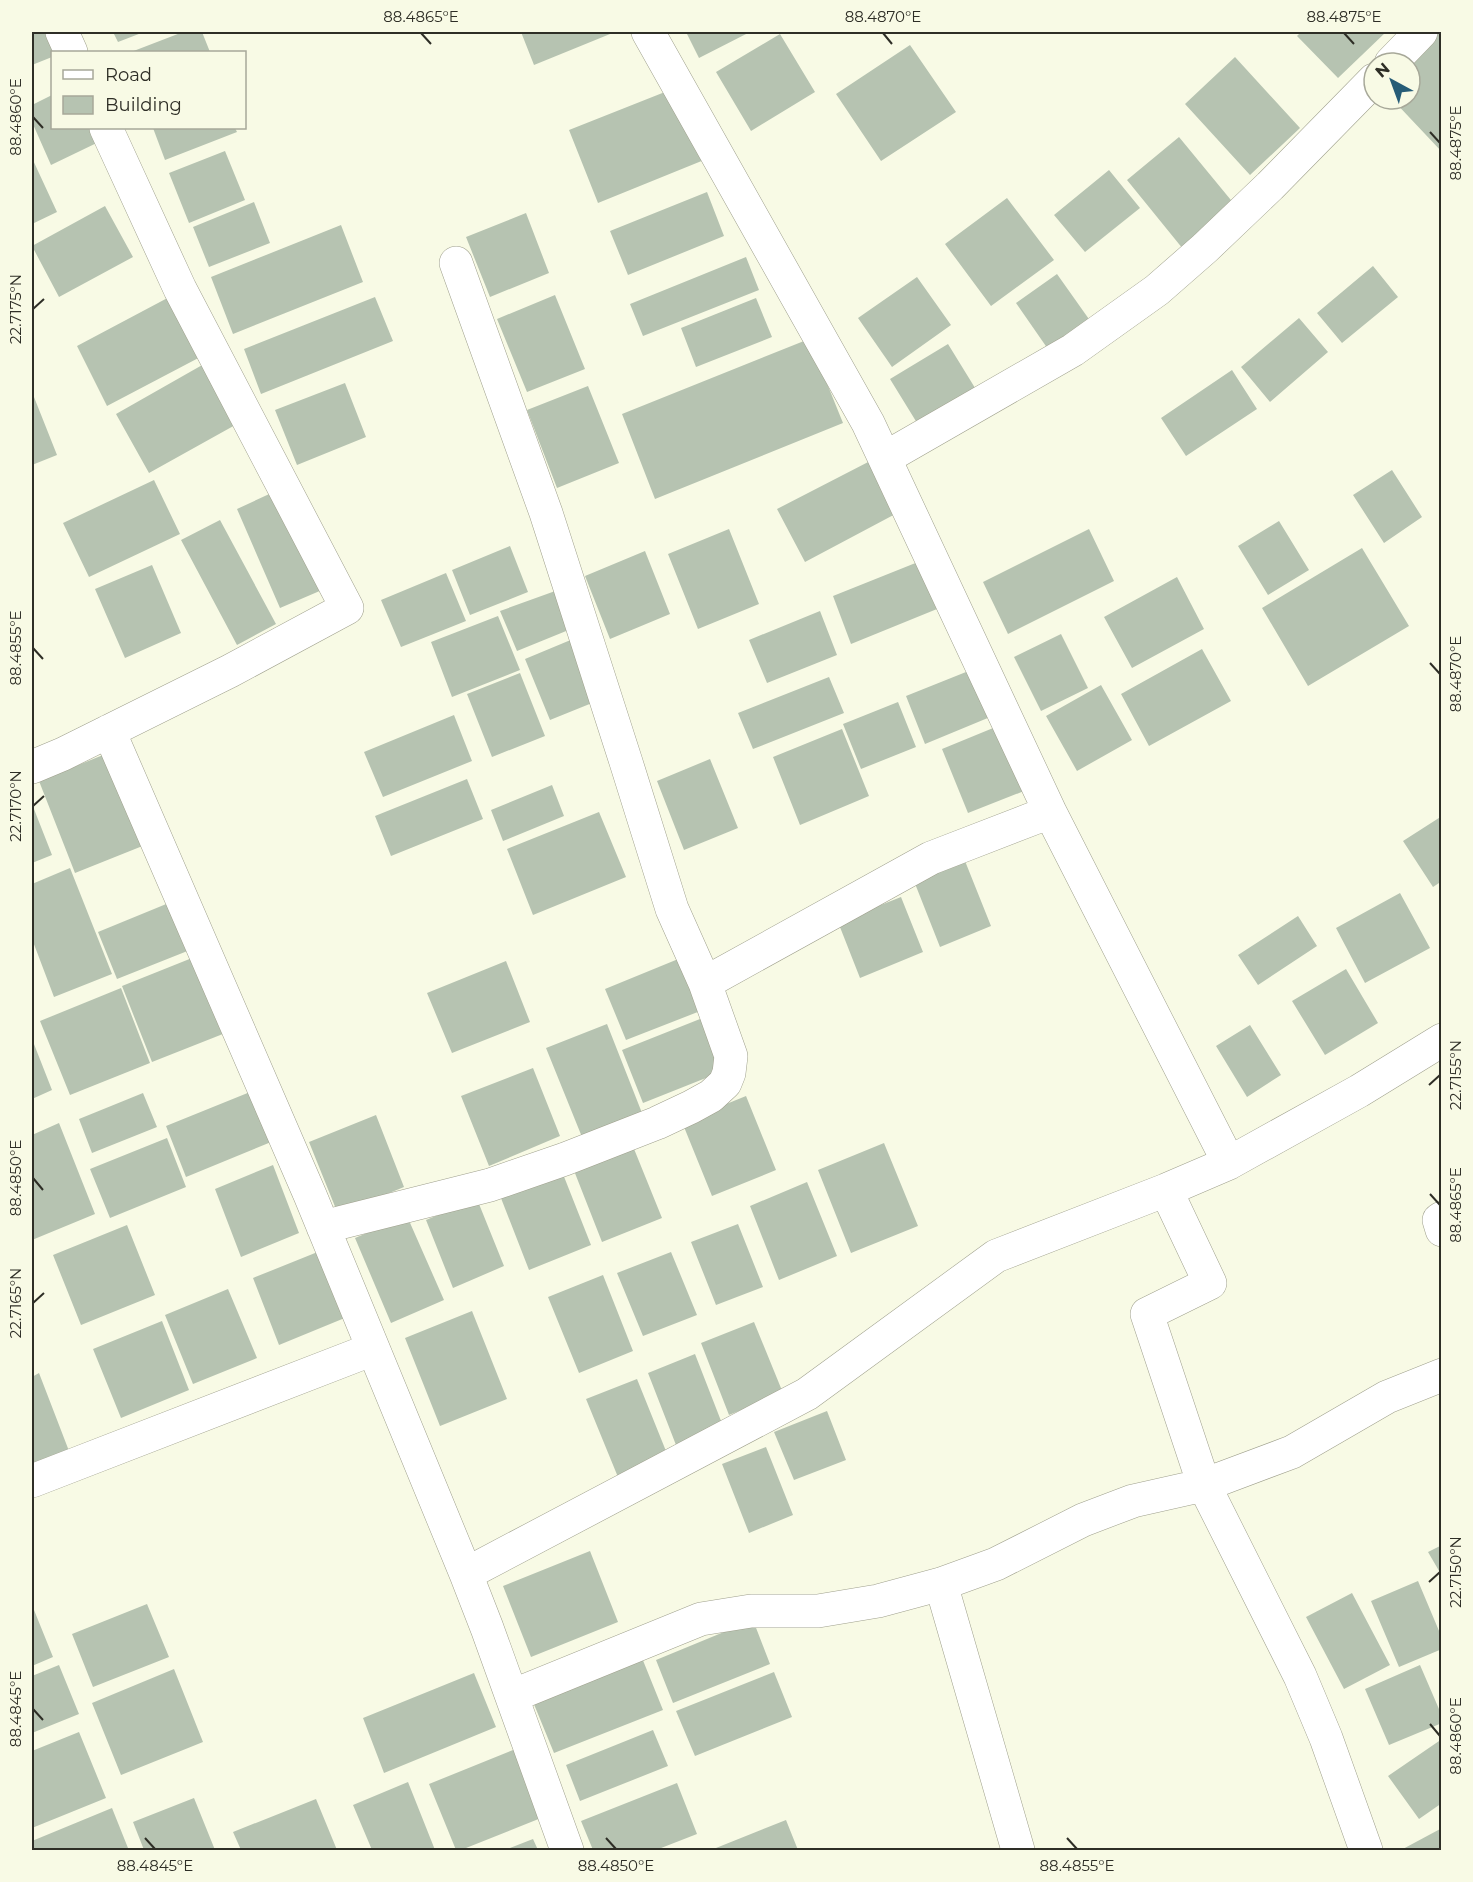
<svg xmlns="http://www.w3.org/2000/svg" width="1473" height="1882" font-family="Montserrat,sans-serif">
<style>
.building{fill:#b6c3b1}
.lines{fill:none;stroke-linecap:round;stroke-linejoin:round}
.minor-casing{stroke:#9fa08d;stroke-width:34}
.minor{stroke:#fff;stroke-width:33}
.ticks{fill:none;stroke:#2e2e26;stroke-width:2}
.neatline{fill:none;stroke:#2e2e26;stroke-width:2}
.ticks-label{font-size:15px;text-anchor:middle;fill:#2e2e26}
</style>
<rect width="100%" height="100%" fill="#f8fae5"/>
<path class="building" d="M32,32h22l8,20h-10v5l-20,8z
M113,32h31l-26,10z
M183,32h19l8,20h-79z
M521,32h94l-81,33z
M686,32h64l-51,26z
M1301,32h85l-48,46 -41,-42z
M1435,32h7v120l-50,-53h18v-36z
M780,34l35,58 -64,39 -35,-59z
M910,45l46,67 -75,49 -45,-67z
M1235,57l65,71 -50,47 -65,-71z
M675,88l29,72 -106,43 -29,-73z
M52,95v33h47l6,11 -54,26 -19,-43v-17z
M153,128h82l2,4 -72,28z
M1179,137l56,68 -52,44 -56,-69z
M225,151l20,49 -56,23 -20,-50z
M32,158l25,54 -25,12z
M1109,170l31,38 -55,44 -31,-37z
M707,192l17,44 -96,39 -18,-44z
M1007,198l47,62 -63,46 -46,-62z
M254,202l16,41 -61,24 -16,-40z
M105,206l28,51 -74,40 -27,-51z
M526,213l23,60 -59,24 -24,-60z
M341,225l22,57 -130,52 -22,-57z
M746,257l13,33 -116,46 -13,-32z
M1373,266l25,31 -56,46 -25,-30z
M1057,274l34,48 -41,30 -34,-49z
M917,277l34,48 -59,42 -34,-49z
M175,294l31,60 -99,52 -30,-60z
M555,295l30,74 -58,23 -30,-73z
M375,297l18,44 -132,53 -17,-45z
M756,298l16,39 -76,30 -15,-39z
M1299,318l29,34 -58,50 -29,-35z
M809,339l34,84 -188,76 -33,-85z
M948,344l32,52 -58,35 -32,-52z
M204,364l33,60 -88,49 -33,-59z
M1232,370l25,39 -71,47 -25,-38z
M345,383l21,54 -69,28 -22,-55z
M588,386l31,77 -62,25 -30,-78z
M32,392l25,63 -25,10z
M874,459l27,52 -96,51 -28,-53z
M1392,470l30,47 -38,26 -31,-48z
M154,480l26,54 -91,43 -26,-54z
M278,490l44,100 -42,18 -43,-99z
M220,520l56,104 -39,21 -56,-105z
M1279,521l30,49 -41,25 -30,-49z
M729,529l30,75 -61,25 -30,-75z
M1089,529l25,52 -106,53 -25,-52z
M510,546l18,46 -58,23 -18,-45z
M1362,548l47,78 -101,60 -46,-78z
M645,551l25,63 -60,25 -25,-63z
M918,562l19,47 -86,35 -18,-48z
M152,565l29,68 -56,25 -30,-69z
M446,573l20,48 -65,26 -20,-47z
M1177,577l27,52 -72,39 -28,-51z
M558,590l18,37 -59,24 -17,-40z
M820,611l17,44 -70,28 -18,-43z
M498,616l22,54 -68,27 -21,-55z
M1061,634l27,54 -47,23 -27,-54z
M573,639l24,62 -47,19 -25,-61z
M1202,649l29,52 -82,45 -28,-52z
M976,668l19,47 -70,29 -19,-48z
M520,673l25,63 -53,21 -25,-63z
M829,677l15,36 -91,36 -15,-36z
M1101,685l31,55 -55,31 -31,-55z
M898,702l18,45 -55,22 -18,-45z
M454,715l18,46 -89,36 -19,-45z
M998,726l26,65 -56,22 -26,-64z
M842,729l27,67 -69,29 -27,-68z
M108,753l37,92 -70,28 -36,-92z
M710,759l28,69 -54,22 -27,-69z
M467,779l16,40 -92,37 -16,-40z
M552,785l12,31 -61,25 -12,-31z
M32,804l20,51 -20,8z
M599,812l27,65 -93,38 -26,-66z
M1442,816v65l-9,6 -30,-46z
M963,856l28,70 -51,21 -28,-71z
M70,868l42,106 -58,23 -22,-58v-55z
M1400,893l30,55 -65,35 -29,-55z
M901,897l22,55 -63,26 -22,-56z
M176,900l19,48 -78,31 -19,-47z
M1298,916l19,30 -59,39 -20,-30z
M202,954l31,76 -81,32 -30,-76z
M688,955l20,53 -82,32 -21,-51z
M506,961l24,61 -78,31 -25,-60z
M1346,969l32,54 -53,32 -33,-54z
M121,988l29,75 -80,32 -30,-74z
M705,1017l21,53 -83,33 -21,-53z
M607,1024l35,89 -60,24 -36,-89z
M1250,1025l31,50 -34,22 -31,-51z
M32,1039l20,51 -20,9z
M533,1068l27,68 -71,30 -28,-70z
M255,1090l21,50 -90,37 -20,-51z
M143,1093l14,34 -65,26 -13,-34z
M746,1096l30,74 -64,26 -30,-74z
M376,1115l28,72 -66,27 -29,-72z
M59,1123l36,91 -63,26v-105z
M167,1138l19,49 -76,31 -20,-49z
M630,1139l32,79 -60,24 -31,-79z
M884,1143l34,83 -67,27 -33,-83z
M273,1165l26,68 -58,24 -26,-68z
M561,1169l30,76 -62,25 -30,-77z
M807,1182l30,74 -58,24 -29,-74z
M477,1199l27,67 -51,22 -27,-68z
M407,1216l37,84 -53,23 -36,-85z
M738,1224l25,63 -47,18 -25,-63z
M127,1225l28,70 -74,30 -28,-70z
M325,1249l27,66 -73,30 -26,-67z
M671,1252l26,63 -54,21 -26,-63z
M603,1275l30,76 -54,22 -31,-76z
M228,1289l29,69 -64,26 -28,-69z
M472,1311l35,88 -67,27 -35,-88z
M162,1321l27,69 -68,28 -28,-69z
M754,1322l29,71 -54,22 -28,-72z
M695,1354l28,72 -47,19 -28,-72z
M39,1373l30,78 -37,15v-89z
M637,1379l33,82 -50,21 -34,-83z
M827,1411l19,49 -52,20 -20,-48z
M766,1447l27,68 -44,18 -27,-69z
M1442,1545v31l-14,-24z
M590,1551l28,71 -87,35 -28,-71z
M1418,1581l24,57v11l-43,18 -28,-66z
M1352,1593l38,72 -46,24 -38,-72z
M147,1604l22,53 -76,30 -21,-53z
M32,1605l21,52 -21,9z
M753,1620l17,44 -97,39 -17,-43z
M640,1653l23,57 -109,43 -23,-56z
M59,1665l20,49 -47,19v-57z
M1420,1665l22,51v7l-53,22 -24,-56z
M174,1669l29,73 -82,33 -29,-72z
M774,1672l18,45 -97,39 -19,-45z
M474,1673l22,54 -112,46 -21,-55z
M653,1730l15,36 -88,35 -14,-36z
M79,1732l27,66 -74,30v-77z
M1442,1739v64l-23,16 -31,-43z
M523,1746l28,68 -90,36h-5l-27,-66z
M408,1782l27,68h-63l-19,-45z
M677,1783l20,51 -41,16h-63l-12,-29z
M194,1798l21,52h-71l-11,-28z
M316,1799l21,51h-96l-8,-18z
M112,1808l16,40 -6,2h-90v-9z
M786,1820l12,30h-87z
M1442,1828v22h-41z
M533,1839l5,11h-33z"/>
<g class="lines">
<g class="minor-casing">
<path id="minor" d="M62,32l9,20
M648,32l220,391 182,389 179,351
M1391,63l30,-31
M885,458l188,-108 84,-60 48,-42 65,-62 104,-106
M109,731l201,464 156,379 21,54 80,222
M32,767l31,-13 167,-83 117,-63 -167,-319 -74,-161
M705,983l226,-125 119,-46
M1166,1190l44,93 -63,31 57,171 96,191 26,62 40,112
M1442,1218l-3,2 3,10
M323,1227l167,-42 75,-26 92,-36 34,-16 20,-11 14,-13 4,-10 2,-17 -26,-73 -33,-74 -46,-147 -80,-249 -90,-250
M32,1481l341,-132
M466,1574l341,-180 189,-138 170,-66 63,-27 130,-72 83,-51
M941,1584l77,266
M512,1696l189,-77 50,-8h67l60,-10 63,-17 55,-20 87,-44 50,-19 71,-16 88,-33 95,-55 55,-22"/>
</g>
<use href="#minor" class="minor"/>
</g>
<path class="ticks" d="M421,33l10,11M883,33l9,11M1344,33l10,11M33,117l10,11M1430,132l10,11M33,309l11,-10M33,648l10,11M1430,663l10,11M33,806l11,-10M1429,1085l11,-10M33,1178l10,12M1430,1194l10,11M33,1303l11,-10M1429,1582l11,-10M33,1709l10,11M1430,1724l10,12M145,1838l10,11M606,1838l10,11M1067,1838l10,11"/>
<rect width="1473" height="1882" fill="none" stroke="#f8fae5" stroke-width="66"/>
<rect x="51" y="51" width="195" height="78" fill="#f8fae5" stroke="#a7a899" stroke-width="1.5"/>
<rect x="63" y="70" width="30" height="9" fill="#ffffff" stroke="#a7a899" stroke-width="1.5"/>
<text x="105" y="81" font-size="18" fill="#2e2e26">Road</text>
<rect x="63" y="96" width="30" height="18" fill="#b6c3b1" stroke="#a7a899" stroke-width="1.5"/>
<text x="105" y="111" font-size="18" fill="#2e2e26">Building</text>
<g transform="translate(1392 81) rotate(319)"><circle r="28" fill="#f8fae5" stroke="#a7a899" stroke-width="1.5"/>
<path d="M0-4.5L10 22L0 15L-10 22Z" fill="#265c77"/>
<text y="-9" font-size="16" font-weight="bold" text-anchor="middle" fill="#2e2e26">N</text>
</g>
<rect x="33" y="33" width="1407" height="1816" class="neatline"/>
<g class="ticks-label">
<text x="421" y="22">88.4865°E</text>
<text x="883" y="22">88.4870°E</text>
<text x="1344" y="22">88.4875°E</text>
<text transform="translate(16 117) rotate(-90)" y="5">88.4860°E</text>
<text transform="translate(1456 143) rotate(-90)" y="5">88.4875°E</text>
<text transform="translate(16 309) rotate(-90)" y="5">22.7175°N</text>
<text transform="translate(16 648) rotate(-90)" y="5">88.4855°E</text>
<text transform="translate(1456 674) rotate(-90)" y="5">88.4870°E</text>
<text transform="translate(16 806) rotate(-90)" y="5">22.7170°N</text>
<text transform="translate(1456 1075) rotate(-90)" y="5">22.7155°N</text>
<text transform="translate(16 1178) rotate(-90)" y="5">88.4850°E</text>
<text transform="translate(1456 1205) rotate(-90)" y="5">88.4865°E</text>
<text transform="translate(16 1303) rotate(-90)" y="5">22.7165°N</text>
<text transform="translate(1456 1572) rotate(-90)" y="5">22.7150°N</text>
<text transform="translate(16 1709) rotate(-90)" y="5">88.4845°E</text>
<text transform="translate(1456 1736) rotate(-90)" y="5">88.4860°E</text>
<text x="155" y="1871">88.4845°E</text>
<text x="616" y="1871">88.4850°E</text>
<text x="1077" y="1871">88.4855°E</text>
</g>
</svg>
